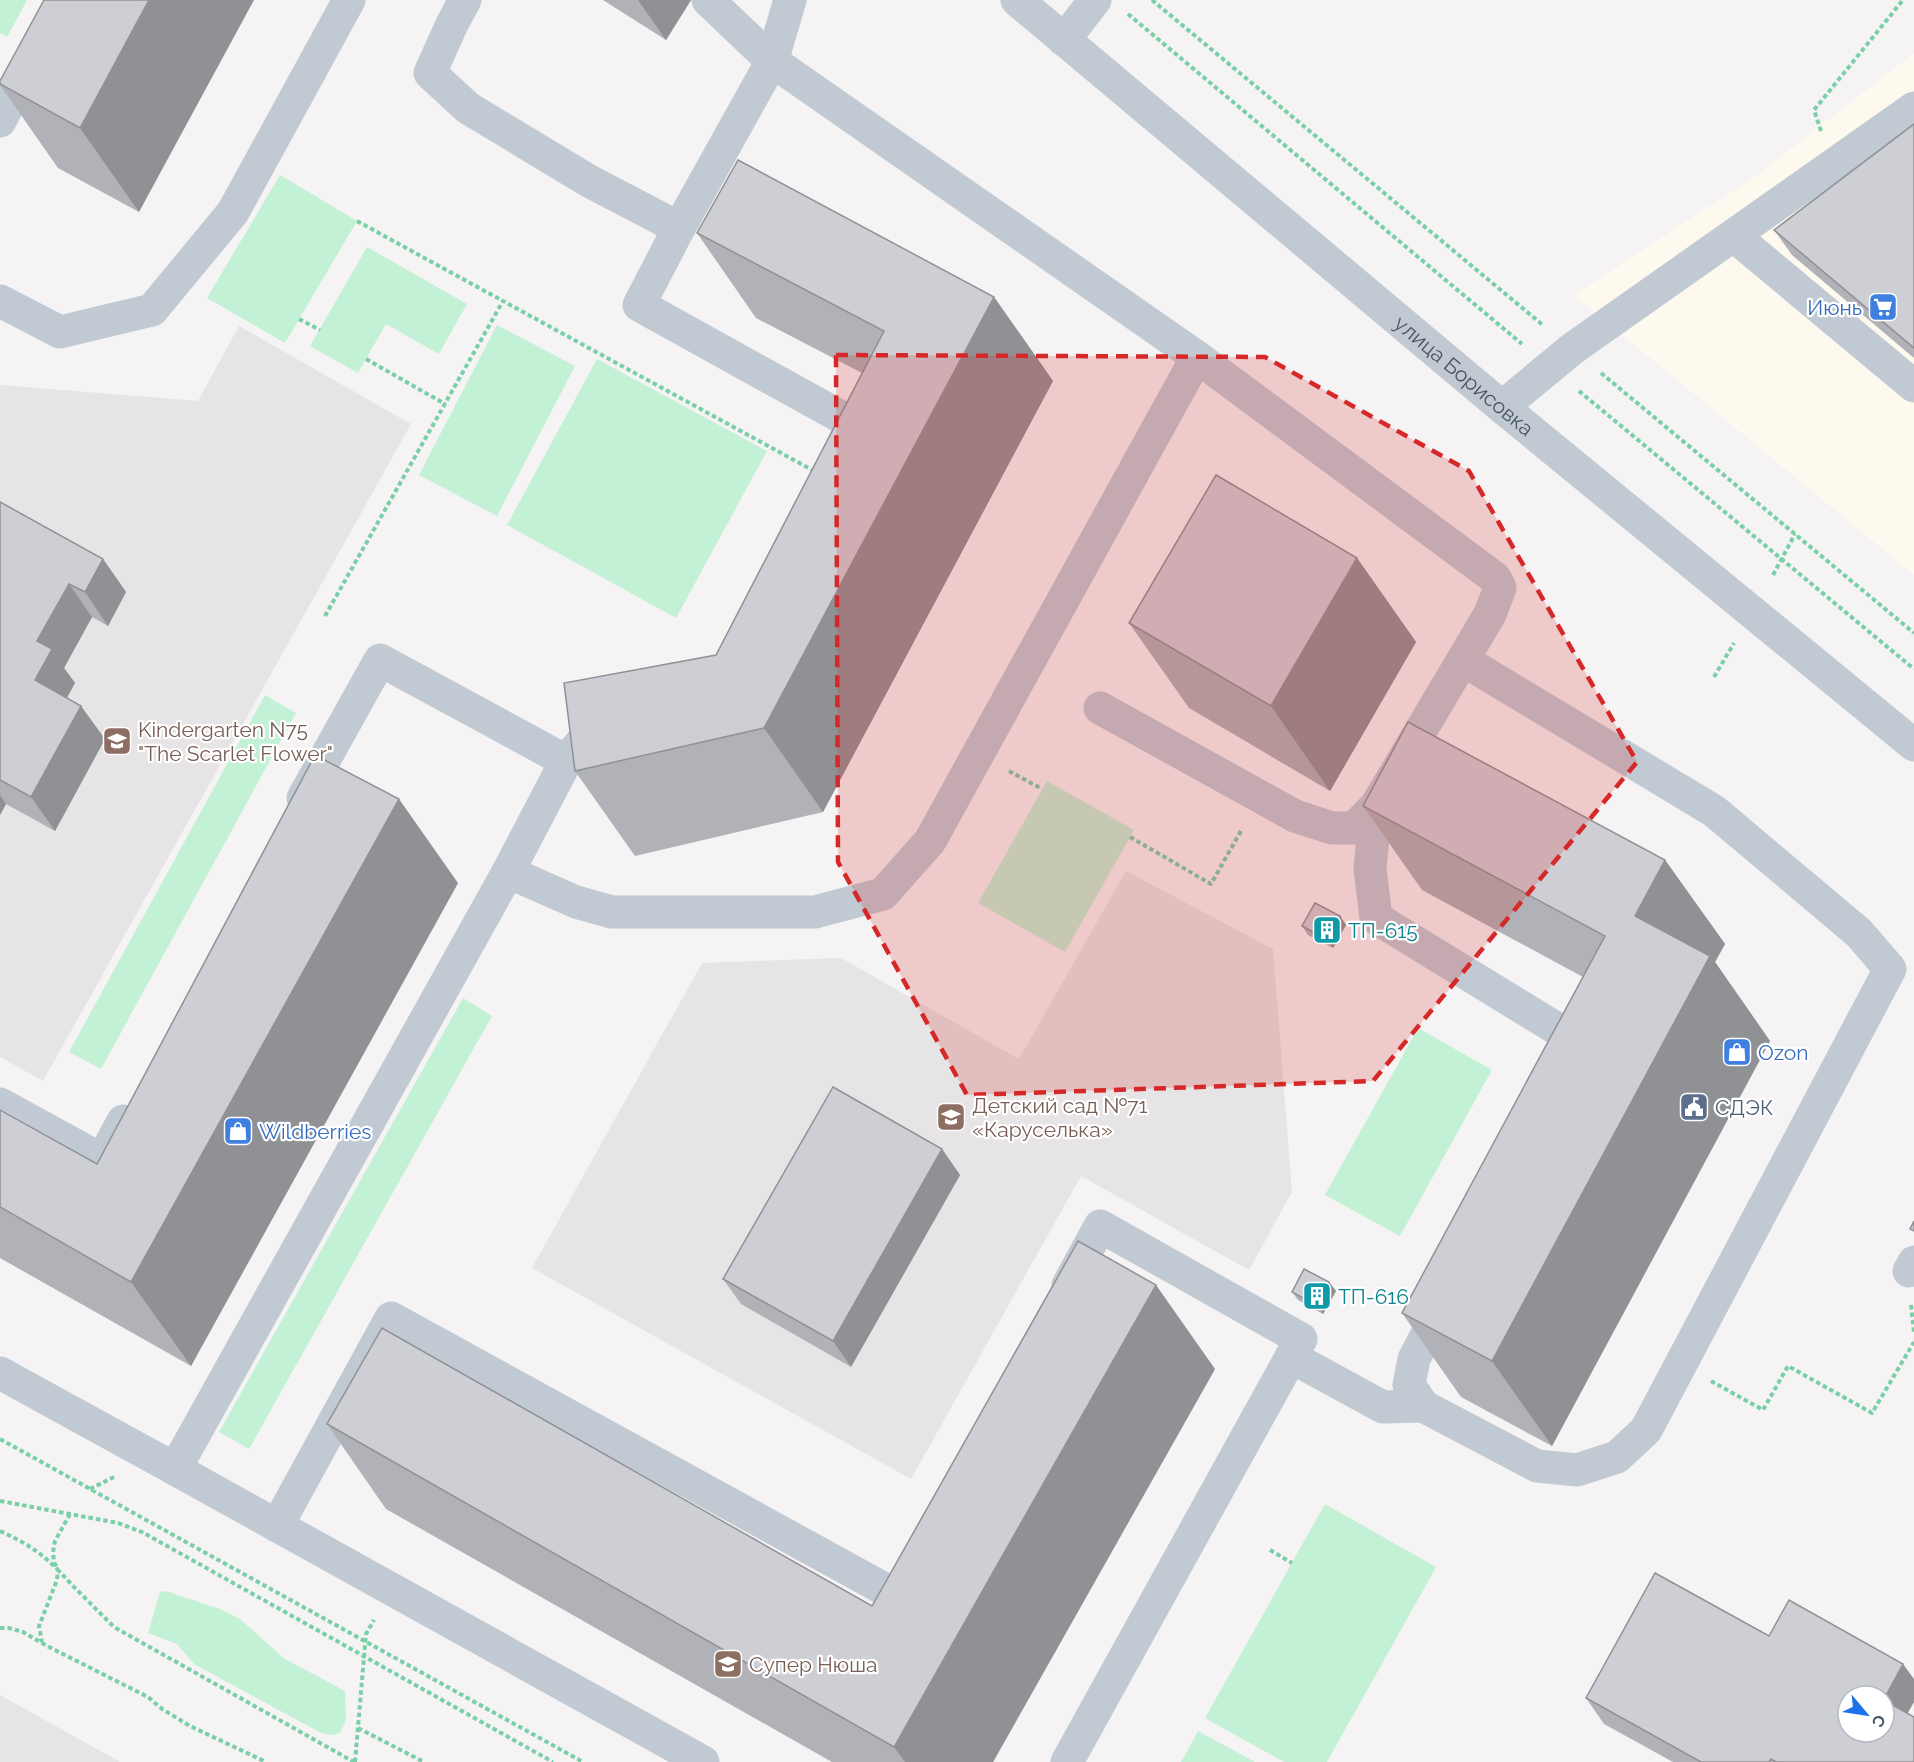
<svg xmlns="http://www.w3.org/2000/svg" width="1914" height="1762" font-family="Raleway,sans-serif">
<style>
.commercial{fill:#fdf9ef}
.education{fill:#e6e4e5}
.green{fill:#c3f1d5}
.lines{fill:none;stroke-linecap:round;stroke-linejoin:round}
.path{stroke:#7ad0a6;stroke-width:4;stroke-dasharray:4.5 3;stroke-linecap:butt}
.minor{stroke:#c1cad2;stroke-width:33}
.wall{fill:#b0b2b7}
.shaded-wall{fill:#909195}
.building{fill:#cdcfd5;stroke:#909195;stroke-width:1.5}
.marked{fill:#d62828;fill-opacity:0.2;stroke:#d62828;stroke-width:4.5;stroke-dasharray:12 8;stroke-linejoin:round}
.labels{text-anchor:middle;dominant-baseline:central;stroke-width:4.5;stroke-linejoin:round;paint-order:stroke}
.shop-label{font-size:21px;fill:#366cbe;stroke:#fff;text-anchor:start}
.street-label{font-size:21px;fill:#4a5661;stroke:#fff}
.education-label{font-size:21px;fill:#785e54;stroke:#fff;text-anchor:start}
.culture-label{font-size:21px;fill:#0d838f;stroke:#fff;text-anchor:start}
.service-label{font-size:21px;fill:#4e5e75;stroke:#fff;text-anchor:start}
</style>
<rect width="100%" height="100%" fill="#f5f3f3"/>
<path class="commercial" d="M1914,53v522l-340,-280 182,-119z"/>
<path class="education" d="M239,326l172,98 -368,657 -43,-24v-672l198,16z
M1126,871l147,78 19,243 -43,78 -168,-94 -170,303 -379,-211 170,-305 139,-5 178,101z
M0,1695l120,67h-120z"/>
<path class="green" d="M0,0h27l-20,37 -7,-4z
M280,175l77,46 -72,122 -78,-45z
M367,247l100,57 -28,50 -53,-30 -28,49 -48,-27z
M497,325l78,41 -78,150 -78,-41z
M597,359l170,92 -91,167 -169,-93z
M265,695l31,18 -195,356 -32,-17z
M1047,781l87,49 -69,122 -87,-49z
M463,998l29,18 -243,433 -30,-17z
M1418,1028l74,42 -92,166 -75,-41z
M1325,1504l111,63 -109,195h-43l-79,-44z
M166,1591l54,18 20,10 45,40 60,32 1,29 -6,13 -9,2 -10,-2 -127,-69 -17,-20 -29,-11 12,-41z
M1198,1731l57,31h-74z"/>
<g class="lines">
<path class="path" d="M1152,0l392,326
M1128,14l394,330
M1821,131l-7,-21 89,-110
M357,221l146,80
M299,319l21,11
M366,359l79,45
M1601,373l313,260
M1579,391l335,278
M1773,575l22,-41
M325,616l178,-315 311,170
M1714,677l20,-34
M1009,771l33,18
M1130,837l81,47 31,-55
M1911,1305l3,27
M1711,1381l52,29 25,-44 84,47 42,-71
M0,1439l583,323
M90,1489l24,-12
M0,1501l118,22 24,9 411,230
M70,1514l-15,27 -2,11 1,10 4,8 15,16 41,41 240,135
M0,1531c22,10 41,21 58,39l-1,10 -18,46 3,16
M1270,1550l22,13
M0,1628h9l14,4 26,15 99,50 14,12 28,17 76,36
M358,1728l66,34
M355,1762l11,-128 8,-14"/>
<g class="minor">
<path d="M465,0l-13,24 -22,49 38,35 121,73 90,47"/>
<path d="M790,0l-18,61 -93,167 -40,77 240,133"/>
<path id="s1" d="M1017,0l485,407 412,338"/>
<path d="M1064,40l31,-40"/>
<path d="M0,121l63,-121"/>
<path d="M1734,236l180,150"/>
<path d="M0,301l60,31 92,-22 81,-98 116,-212"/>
<path d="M1502,407l70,-58 342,-241"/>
<path d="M1100,708l195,108 37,12h22l22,-22 114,-192 10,-26 -5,-10 -298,-221"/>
<path d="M303,798l77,-138 186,101"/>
<path d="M1376,806l-6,62 6,50 191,117 2,30"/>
<path d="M508,872l68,30 36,10h203l68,-18 47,-53 267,-484 -425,-296 -64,-61"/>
<path d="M0,1104l102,56 21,-39"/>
<path d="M1909,1271l5,-9"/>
<path d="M1443,1303l-29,56 -5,26 14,21 114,60 40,4 40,-13 29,-27 244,-461 -31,-36 -145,-122 -251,-151"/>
<path d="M1291,1357l92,50 40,-1"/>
<path d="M0,1373l175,96 333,-597 58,-111 25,-30 15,-3"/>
<path d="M175,1469l528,293"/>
<path d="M277,1526l114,-208 506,278 13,-23"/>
<path d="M1067,1762l234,-423 -201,-113 -32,59"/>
</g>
</g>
<path class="wall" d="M44,0l95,212 -81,-44 -58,-83v-4z
M603,0h88l-25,40z
M1914,124v234l-122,-103 -18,-25z
M697,233l297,64 59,84 -230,431 -188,44 -60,-85 141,-116 146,-282 -106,-55z
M0,502l103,57 23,33 -18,34 -16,-9 -28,51 11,15 -8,15 38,41 -50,92 -49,-27 -6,11z
M1357,558l59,84 -86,149 -141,-83 -60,-85z
M1363,806l302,54 60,84 -10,18 55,79 -218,405 -91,-49 -59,-84 181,-336 -161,-87z
M458,883l-267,483 -191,-108v-148l97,54z
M1340,916l6,9 -13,23 -25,-13 -6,-9z
M942,1149l18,26 -109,192 -110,-63 -18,-25z
M1329,1282l7,9 -13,23 -25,-14 -6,-8z
M1215,1369l-222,393h-161l-446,-253 -59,-85 545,182z
M1586,1698l322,15 6,49h-241l-69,-38z"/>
<path class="shaded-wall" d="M149,0h105l-115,212 -59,-84z
M638,0h53l-25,40z
M994,297l59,84 -230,431 -59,-84z
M1357,558l59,84 -86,149 -59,-85z
M103,559l23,33 -18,34 -23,-34z
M69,584l23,33 -28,51 11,15 -17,30 -23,-33 2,-39z
M81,706l24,33 -50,92 -24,-34z
M0,795l6,9 -6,11z
M399,799l59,84 -267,483 -60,-84z
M1665,860l60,84 -10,18 55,79 -218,405 -60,-85 143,-445z
M1340,916l6,9 -13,23 -6,-8z
M942,1149l18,26 -109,192 -18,-26z
M1329,1282l7,9 -13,23 -6,-8z
M1156,1285l59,84 -222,393h-88l-11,-15z
M1903,1664l11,15v23l-13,23 -17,-24v-2z"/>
<path class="building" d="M44,0h105l-69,128 -80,-44v-3z
M1914,124v224l-140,-118z
M738,160l256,137 -230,431 -189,43 -11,-88 152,-28 168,-324 -187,-98z
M1216,475l141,83 -86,148 -142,-83z
M0,502l103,57 -18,33 -16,-8 -32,57 15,8 -17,31 46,26 -50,91 -31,-17z
M1408,722l257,138 -30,56 75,40 -218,405 -90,-48 203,-377 -242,-130z
M315,755l84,44 -268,483 -131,-75v-97l97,54z
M1315,903l25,13 -13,24 -25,-14z
M833,1087l109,62 -109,192 -110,-62z
M1914,1221v10l-4,-2z
M1078,1241l78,44 -262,462 -567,-323 55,-96 490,278z
M1304,1269l25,13 -12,24 -25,-14z
M1655,1573l114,63 20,-36 114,64 -19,35v-3h-36v36h36v-32l30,17v45h-138l-5,-3 -2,3h-68l-115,-64z"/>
<path class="marked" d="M836,355l429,2 204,114 168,291 -264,319 -406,14 -129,-233z"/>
<defs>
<g id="supermarket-square" transform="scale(1.5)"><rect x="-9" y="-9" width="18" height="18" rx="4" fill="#3f7fe0" stroke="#fff"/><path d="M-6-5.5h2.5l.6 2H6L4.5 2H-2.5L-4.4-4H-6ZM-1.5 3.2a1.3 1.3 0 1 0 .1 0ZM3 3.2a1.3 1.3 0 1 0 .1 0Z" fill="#fff"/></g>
<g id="school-square" transform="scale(1.5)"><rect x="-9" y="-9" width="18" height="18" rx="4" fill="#8d6e63" stroke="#fff"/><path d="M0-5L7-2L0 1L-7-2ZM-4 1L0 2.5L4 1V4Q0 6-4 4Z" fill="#fff"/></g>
<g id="building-square" transform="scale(1.5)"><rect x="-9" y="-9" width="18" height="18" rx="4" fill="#0f9aa8" stroke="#fff"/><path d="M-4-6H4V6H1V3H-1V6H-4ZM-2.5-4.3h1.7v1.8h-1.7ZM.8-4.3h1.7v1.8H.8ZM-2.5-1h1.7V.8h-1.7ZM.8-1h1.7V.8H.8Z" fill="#fff"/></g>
<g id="shop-square" transform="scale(1.5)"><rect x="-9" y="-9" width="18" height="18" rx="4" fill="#3f7fe0" stroke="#fff"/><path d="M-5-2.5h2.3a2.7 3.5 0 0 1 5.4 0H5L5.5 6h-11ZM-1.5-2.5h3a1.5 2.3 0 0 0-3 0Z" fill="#fff"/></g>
<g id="civic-square" transform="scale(1.5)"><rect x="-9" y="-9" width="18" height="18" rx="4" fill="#5c6f8a" stroke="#fff"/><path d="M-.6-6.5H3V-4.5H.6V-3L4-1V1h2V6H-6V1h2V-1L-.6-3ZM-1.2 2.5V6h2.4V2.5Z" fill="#fff"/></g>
</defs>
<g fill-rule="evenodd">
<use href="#supermarket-square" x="1883" y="307"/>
<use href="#school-square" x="117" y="741"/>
<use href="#building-square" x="1327" y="930"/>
<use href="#shop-square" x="1737" y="1052"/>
<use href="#civic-square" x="1694" y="1107"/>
<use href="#school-square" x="951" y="1117"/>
<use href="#shop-square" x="238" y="1131"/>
<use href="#building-square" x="1317" y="1296"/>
<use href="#school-square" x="728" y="1664"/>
</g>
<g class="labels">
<g class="shop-label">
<text x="1862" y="307" text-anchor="end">Июнь</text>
<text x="1758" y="1052">Ozon</text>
<text x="259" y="1131">Wildberries</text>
</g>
<g class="street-label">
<text stroke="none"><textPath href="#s1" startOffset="584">улица Борисовка</textPath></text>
</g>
<g class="education-label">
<text x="138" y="729">Kindergarten N75<tspan x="138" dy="24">"The Scarlet Flower"</tspan></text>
<text x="972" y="1105">Детский сад №71<tspan x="972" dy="24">«Каруселька»</tspan></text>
<text x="749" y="1664">Супер Нюша</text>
</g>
<g class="culture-label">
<text x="1348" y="930">ТП-615</text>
<text x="1338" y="1296">ТП-616</text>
</g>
<g class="service-label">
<text x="1715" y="1107">СДЭК</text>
</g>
</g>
<g transform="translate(1866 1714) rotate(119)"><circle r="28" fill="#ffffff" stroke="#b7bbc0" stroke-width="1.5"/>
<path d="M0-4.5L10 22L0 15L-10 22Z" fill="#1a73e8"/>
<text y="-9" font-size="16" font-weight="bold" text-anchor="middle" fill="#4a5661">С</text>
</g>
</svg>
